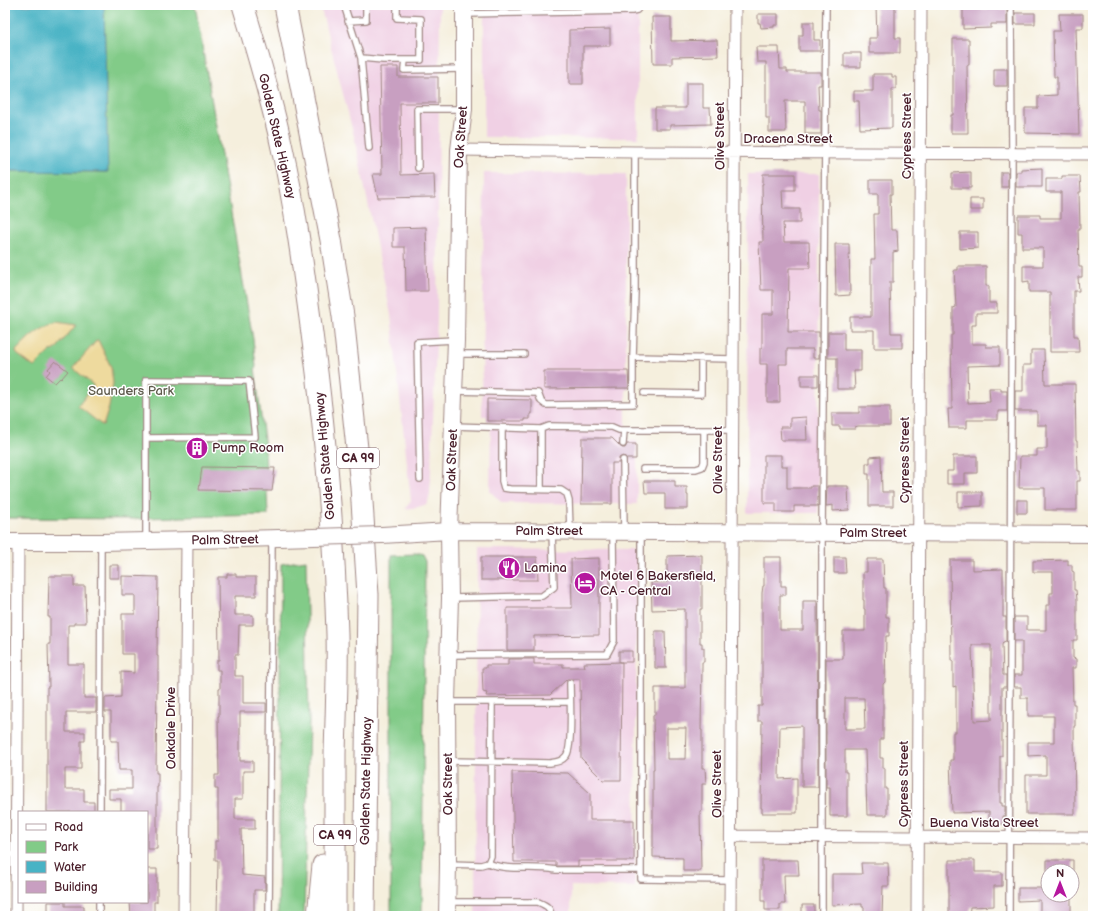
<svg xmlns="http://www.w3.org/2000/svg" width="1098" height="921" font-family="'Balsamiq Sans',sans-serif">
<style>
.built{fill:#f0d0e4}
.green{fill:#82cb88;stroke:#66755a}
.sand{fill:#eeda9e;stroke:#9c7c64}
.water{fill:#48b3c5;stroke:#496978}
.building{fill:#c89fc1;fill-rule:evenodd}
.lines{fill:none;stroke-linecap:round;stroke-linejoin:round}
.lane-casing{stroke:#a08784;stroke-width:8}
.street-casing{stroke:#a08784;stroke-width:13}
.secondary-casing{stroke:#a08784;stroke-width:18}
.highway-casing{stroke:#a08784;stroke-width:23}
.lane{stroke:#fff;stroke-width:5.5}
.street{stroke:#fff;stroke-width:11}
.secondary{stroke:#fff;stroke-width:16}
.highway{stroke:#fff;stroke-width:21}
.secondary-bridge-casing{stroke:#a08784;stroke-width:18;stroke-linecap:butt}
.secondary-bridge{stroke:#fff;stroke-width:16}
.labels{text-anchor:middle;dominant-baseline:central;stroke-width:3;stroke-linejoin:round;paint-order:stroke}
.shield{fill:#fff;stroke:#80626b;stroke-width:1}
.shield-label{font-size:12px;font-weight:bold;fill:#4a1f2b}
.street-label{font-size:13px;fill:#4a1f2b;stroke:#fff}
.park-label{font-size:13px;fill:#5e5b4c;stroke:#fff}
.poi-label{font-size:13px;fill:#4a1f2b;stroke:#fff;text-anchor:start}
</style>
<rect width="100%" height="100%" fill="#fff"/>
<filter id="ink" filterUnits="userSpaceOnUse"><feTurbulence type="fractalNoise" baseFrequency=".025" numOctaves="2"/><feDisplacementMap in="SourceGraphic" scale="8" xChannelSelector="R" yChannelSelector="G"/><feConvolveMatrix kernelMatrix="1 2 1 2 8 2 1 2 1" color-interpolation-filters="sRGB"/></filter>
<filter id="wash" filterUnits="userSpaceOnUse"><feTurbulence type="fractalNoise" baseFrequency=".012" numOctaves="4" result="noise"/><feDisplacementMap in="SourceGraphic" scale="16" xChannelSelector="R" yChannelSelector="G"/><feGaussianBlur stdDeviation="0.9" result="paint"/><feColorMatrix in="noise" values="0 0 0 0 0 0 0 0 0 0 0 0 0 0 0 0 0 1.4 0 .05"/><feComposite in="paint" operator="in"/></filter>
<g filter="url(#wash)">
<rect width="100%" height="100%" fill="#f5efdd"/>
<path class="built" d="M320,5h120l-3,313 -7,177 -3,9 -9,3 -13,2 6,-8 -20,-186 -36,-175z
M484,5h154v133l-154,-1z
M484,173l142,1v266l11,1v63l-135,-1 -12,-12 1,-75h-9z
M748,174h71l-1,339h-71z
M477,549l160,1 -2,337 -64,-1v30h-96z"/>
<path class="green" d="M104,5h91l58,334 3,28 -1,1 10,80 3,67 -127,3v1l-136,-1v-347l102,1z
M415,554l7,2 3,6 -3,354h-31v-361z
M306,560l3,162 -5,194h-26l3,-352z"/>
<path class="sand" d="M56,322l20,3 -21,25 -5,1 -16,16 -17,-13 -1,-3c13,-14 21,-22 40,-29z
M97,340h1l13,27 2,16 -4,24 -6,19 -25,-20 15,-19v-2l-20,-17z"/>
<path class="water" d="M5,5h99l4,167 -103,-1z"/>
<g id="blocks">
<path class="building" d="M963,5h13v4h31v15h-16v4l-28,1z
M895,6v32h5v15h-31v-15h8l-1,-31z
M1015,13h20v11h-20z
M758,14h20v11h-4v2l-13,1 -1,-5h-2z
M1059,14h24v14h-7l3,106 -54,-1v-25h13v-12l19,-1v-18h-3l-1,-46h7z
M652,17h19v24l46,-1 1,16 -46,1v7h-19z
M803,22h11v18h6v11h-21v-16h4z
M610,29v17h-27v38h-14v-54z
M953,39h16v26h-2l1,68h-17v-18h2z
M756,47h23l1,22h7v3h34v13h-3l1,25h2v24h-16v-33h-20l1,31h-17v-14h-3v-56h-9z
M844,53h17v14h-17z
M380,67h18v10h40v26h-38l1,72 33,-1 1,23 -57,1 -5,-24h9z
M994,69h13v17h-13z
M873,74h19v3h4v12h-4v39l-32,1 -1,-28h-5v-10h19z
M686,83h17v25h7l1,16 -41,1v4h-15v-21h31z
M1042,168v19h-26v-15h5v-3z
M971,172v16h-19v-15z
M1001,172h7v15h-7z
M763,174h32v16h-13l1,19h17v14h-17l1,19h25l1,26h-21l-1,64h31v26h-6v-9h-26v15h-8l1,38h-13v-38h-7v-16h2v-34h11v-24h-12l-2,-48h4l-1,-58h1z
M1062,176h18l1,16h-2l1,37h-2l1,38h3v10h-4l1,14h-5v45h4l1,16h-29v-60h-21v-11l-6,1v-16h20v-18h-21v-15h-4v-18h22v3h21v-26h-15v-13h16z
M870,180h22v14h-2l1,36h6l1,21 -5,1v30h-3l1,51h11v15h-28v-18h-24v-13h21v-58h4l-1,-45h4v-20h-8z
M970,199h13v11h-13z
M426,227l2,64h-22l-1,-44h-12v-19z
M960,232h18v16l-18,1z
M835,244h14l1,51 -14,1z
M958,266h28v20h3v17h8v10h-21v12h-4v19h14v3h14v18l-33,1 1,37 22,-1 -1,-14h12v3h6v20h-9v9h-31v8h-18l-1,-19h4l-1,-74h2v-27l3,-1 -2,-37h4z
M828,332h16v18h17v21h-7l1,18h-18v-31h-9z
M1031,350h13l1,34h30l1,57h1l1,30h2v10h-3v29h-32v-22h-26l1,-32h17v-7h10v-24h-10v-14h-22v-20h8v-26h8z
M55,361l13,10 -7,8 -1,-1 -5,5 -9,-7 4,-5 -2,-2z
M544,371h84l1,17 -85,1z
M801,375h17v11h-17z
M487,399l45,1v14h-2v5h-5v2h-38z
M859,407h31v19h-32l-3,1v2h-15v-3h-8v-13h27z
M806,417l1,23h-26l-1,-13h10v-9z
M582,438h30l10,10h3l2,-4h9v15h-9l-2,-2 -2,-1 -4,2v5h-7v41h-31z
M764,455h17v11h6v22h24v-2h7v20h-24v6h-18v-9h-12z
M881,456l1,36h11v14h-24v-32h-3v-11h4v-6z
M953,456h24v17h-12v11h-18v-13h6z
M202,467l73,1 -3,23 -73,-1z
M644,481h31v6h12v8h1v14h-23v-16h-20z
M827,486h21l1,24 -16,1v-6l-7,1z
M958,492h24v14l-24,1z
M1017,500h10v13h-10z
M702,555v54h-2v34h2v5h2v14h-2v4l-1,64h1v38h3l1,16h-4v27h-2l1,60h-18v-13l-30,-1v-88h1l-1,-54h2v-27h30v-79l-33,1 -1,-28h16v-26zM667,728h19l-1,31h-18z
M481,557h56l1,23h-57z
M764,557h17v29h5v9h-6v35h23v-29h14l1,186h-16v-61l-22,1 -1,52 18,-1v35h-35v-5h-1l1,-87h-4v-15h4v-113l1,-7h1z
M834,557h11l1,16h-12z
M599,558v77l-65,1v14h-27v-42h65l-1,-49z
M867,559h16l1,29h2v29h3v19h-3l-1,46 -2,2v55h-3v19h3v10h2v21h2v26h-20l-2,-65h-20v22h2v44h-17v-29h-4v-128h17v-28h22v-22h-1v-9h-1v-28h4zM845,698h19l1,31h-20z
M950,560h22v10l31,-1v48h3v24l-3,1 -1,3 1,30h3v12h-4v69h-2v47h2v3h3v10h-2v8h-14v-12l-37,1 -2,-53h3v-28h3v-46l-3,1v-27h-2zM972,645h19v75l-17,1z
M1068,560v5h4v6l2,1v18h2l1,10v40h-4v18l3,1v9h-4l1,36h2v22h-1l1,88h-49v-39h20v-20l-18,1v-14h26v-26h-26v-18h-7v-11h-7v-12h8v-34h-8v-24h13v13h19v-25h4v-12h3v-21h-20v-11z
M109,565h10v13h-10z
M227,574h9v3h20v19h-21v19h18v10h-14l-1,30h-3v21h8v27h23v9h-26v49h13v10h-10v28h-8v20h20v10h-14l1,46 23,2v13h-11v26h-37l1,-56h-3v-19h3v-52h-3v-14h4l-1,-59h1v-27h1v-19h-3v-10h2l-1,-83h9z
M49,576h25v10h11l1,37h-12v2h-6v39h16v34h12v14h-30v20h19v9h-4v28h-16v20h19v13h10v10h-47v-125h2l-1,-43h2v-27h-2z
M122,576l36,1 -1,79h1v26h-1l-1,91h2v14h-1v62h-10v-37h-26v-13h-12v-10h23v-19h-13l-1,-29h-7v-29h-6v-14l16,-1v-25l13,1v-19h-12v-40h13v-19h-13z
M655,631h10l1,37h-11z
M619,651h13v11h-13z
M508,659h26v5h29v3h22l-1,-4 38,-1 -1,118h-18l-22,-22 -1,-79h-13l-17,16 -64,1 1,-3 -4,-1 -1,-24h4v-3h22z
M512,772l56,1 22,20v27h44v41h-56v5h-22v-4h-42z
M762,860h36l1,15h-15l1,29h-5v6h-15v-9h-3z
M949,860h26v12h27v14h-8v20l-24,1 -1,9h-20z
M1047,860h26v11h-26z
M861,863h27l1,23h-6l-1,30h-18v-9h-2v-3l-30,1v-31h30z
M147,869h10v33h-3v14h-23l-1,-14h17z
M1018,888h30v8h23v20h-31v-16l-22,1z
M48,902h17v4h19v10l-36,-1z
M802,905h12v11h-12z"/>
</g>
</g>
<g filter="url(#ink)">
<use href="#blocks" fill-opacity="0" stroke="#a08784" stroke-width="1"/>
<g class="lines">
<g class="lane-casing">
<path id="lane" d="M344,5l17,53 22,2h38v-41l-24,-1v-13
M466,14l166,-3 5,-1 3,-5
M348,21l18,-1v-15
M361,58l8,90
M405,60l-1,10 60,-1
M418,168l-1,-59h47
M458,354h66
M633,357l2,-65v-140
M146,380l103,1 6,56 -109,1z
M455,391l83,2 3,8 5,4 87,-1v-47l100,2
M644,393l57,1v-36
M453,426l88,3 8,-3 63,1 7,3h113
M502,429v52l2,7 6,1 51,1 6,4 2,7 1,28
M146,438v101
M623,444l1,-14
M623,460l1,71
M643,469h53l6,-2 2,-5v-32
M420,479l-3,-137 37,-2
M541,489v-60
M641,534v345l90,1
M452,598l90,-2 12,-9 -2,-55
M450,655l157,-1 7,-13 -1,-109
M449,702h121
M450,761l99,2c7,-1 12,-1 17,-7 7,-8 4,-60 4,-73
M100,812l1,-270
M488,863c21,9 46,2 68,7h85
M448,864l33,1 7,-2 3,-7 1,-154
M448,902h90c7,3 13,5 13,14
M99,916v-14
M269,916l3,-376
M822,916v-383l4,-528
M1009,916l3,-762 -1,-149"/>
</g>
<g class="street-casing">
<path id="street" d="M459,150l176,2 458,2
M731,836l362,2
M16,916l2,-374
M184,916l3,-375
M730,916l5,-911
M917,916l4,-911"/>
</g>
<g class="secondary-casing">
<path id="secondary" d="M382,535l67,-4 644,3
M5,542h96l178,-4
M447,916l1,-52 -1,-162 3,-104 -1,-67 7,-191 3,-190 5,-41v-104"/>
</g>
<g class="highway-casing">
<path id="highway" d="M243,5c14,47 29,95 39,143 13,58 21,118 29,178 14,102 23,205 26,308 1,40 -1,80 -2,120 0,54 0,108 0,162
M285,5l46,235 12,76 18,170 7,109 -4,321
M318,916l5,-51"/>
</g>
<use href="#lane" class="lane"/>
<use href="#street" class="street"/>
<use href="#secondary" class="secondary"/>
<use href="#highway" class="highway"/>
<g class="secondary-bridge-casing">
<path id="secondary-bridge" d="M279,538l103,-3"/>
</g>
<use href="#secondary-bridge" class="secondary-bridge"/>
</g>
</g>
<defs>
<g id="building-disc" transform="scale(1.15)"><circle r="9.5" fill="#b5179e" stroke="#fff"/><path d="M-4-6H4V6H1V3H-1V6H-4ZM-2.5-4.3h1.7v1.8h-1.7ZM.8-4.3h1.7v1.8H.8ZM-2.5-1h1.7V.8h-1.7ZM.8-1h1.7V.8H.8Z" fill="#fff"/></g>
<g id="restaurant-disc" transform="scale(1.15)"><circle r="9.5" fill="#b5179e" stroke="#fff"/><path d="M-5-6h1v4h1v-4h1v4h1v-4h1v5L-1.5 .5V6h-2V.5L-5-1ZM5-6V6H3V1.5H1.5Q1.5-4 5-6Z" fill="#fff"/></g>
<g id="hotel-disc" transform="scale(1.15)"><circle r="9.5" fill="#b5179e" stroke="#fff"/><path d="M-6-4.5h1.5V1H6V5H4.5V3h-9V5H-6ZM-4 0a1.8 1.8 0 1 1 3.6 0ZM.5 0V-2.5h3Q6-2.5 6 0Z" fill="#fff"/></g>
</defs>
<g fill-rule="evenodd">
<use href="#building-disc" x="197" y="448"/>
<use href="#restaurant-disc" x="509" y="568"/>
<use href="#hotel-disc" x="585" y="583"/>
</g>
<g class="labels">
<g class="shield">
<rect x="337" y="448" width="42" height="20" rx="3"/>
<rect x="314" y="825" width="42" height="20" rx="3"/>
</g>
<g class="shield-label">
<text x="358" y="458">CA 99</text>
<text x="335" y="835">CA 99</text>
</g>
<g class="street-label">
<text transform="translate(277 136) rotate(77)">Golden State Highway</text>
<text transform="translate(720 136) rotate(-90)">Olive Street</text>
<text transform="translate(907 136) rotate(-90)">Cypress Street</text>
<text transform="translate(461 137) rotate(-86)">Oak Street</text>
<text x="788" y="139">Dracena Street</text>
<text transform="translate(325 456) rotate(-95)">Golden State Highway</text>
<text transform="translate(452 460) rotate(-88)">Oak Street</text>
<text transform="translate(718 460) rotate(-90)">Olive Street</text>
<text transform="translate(905 460) rotate(-90)">Cypress Street</text>
<text x="549" y="531">Palm Street</text>
<text x="873" y="533">Palm Street</text>
<text transform="translate(225 540) rotate(-1)">Palm Street</text>
<text transform="translate(171 728) rotate(-90)">Oakdale Drive</text>
<text transform="translate(366 781) rotate(-89)">Golden State Highway</text>
<text transform="translate(448 784) rotate(-90)">Oak Street</text>
<text transform="translate(717 784) rotate(-90)">Olive Street</text>
<text transform="translate(904 784) rotate(-90)">Cypress Street</text>
<text x="984" y="823">Buena Vista Street</text>
</g>
<g class="park-label">
<text x="131" y="391">Saunders Park</text>
</g>
<g class="poi-label">
<text x="212" y="448">Pump Room</text>
<text x="524" y="568">Lamina</text>
<text x="600" y="576">Motel 6 Bakersfield,<tspan x="600" dy="15">CA - Central</tspan></text>
</g>
</g>
<rect width="1098" height="921" fill="none" stroke="#fff" stroke-width="20"/>
<rect x="18" y="811" width="130" height="92" fill="#ffffff" stroke="#b7a5aa"/>
<rect x="26" y="824" width="20" height="6" fill="#ffffff" stroke="#b7a5aa"/>
<text x="54" y="831" font-size="12" fill="#4a1f2b">Road</text>
<rect x="26" y="841" width="20" height="12" fill="#82cb88" stroke="#b7a5aa"/>
<text x="54" y="851" font-size="12" fill="#4a1f2b">Park</text>
<rect x="26" y="861" width="20" height="12" fill="#48b3c5" stroke="#b7a5aa"/>
<text x="54" y="871" font-size="12" fill="#4a1f2b">Water</text>
<rect x="26" y="881" width="20" height="12" fill="#c89fc1" stroke="#b7a5aa"/>
<text x="54" y="891" font-size="12" fill="#4a1f2b">Building</text>
<g transform="translate(1060 883)"><circle r="19" fill="#ffffff" stroke="#b7a5aa"/>
<path d="M0-3L7 15L0 10L-7 15Z" fill="#b5179e"/>
<text y="-6" font-size="11" font-weight="bold" text-anchor="middle" fill="#4a1f2b">N</text>
</g>
</svg>
